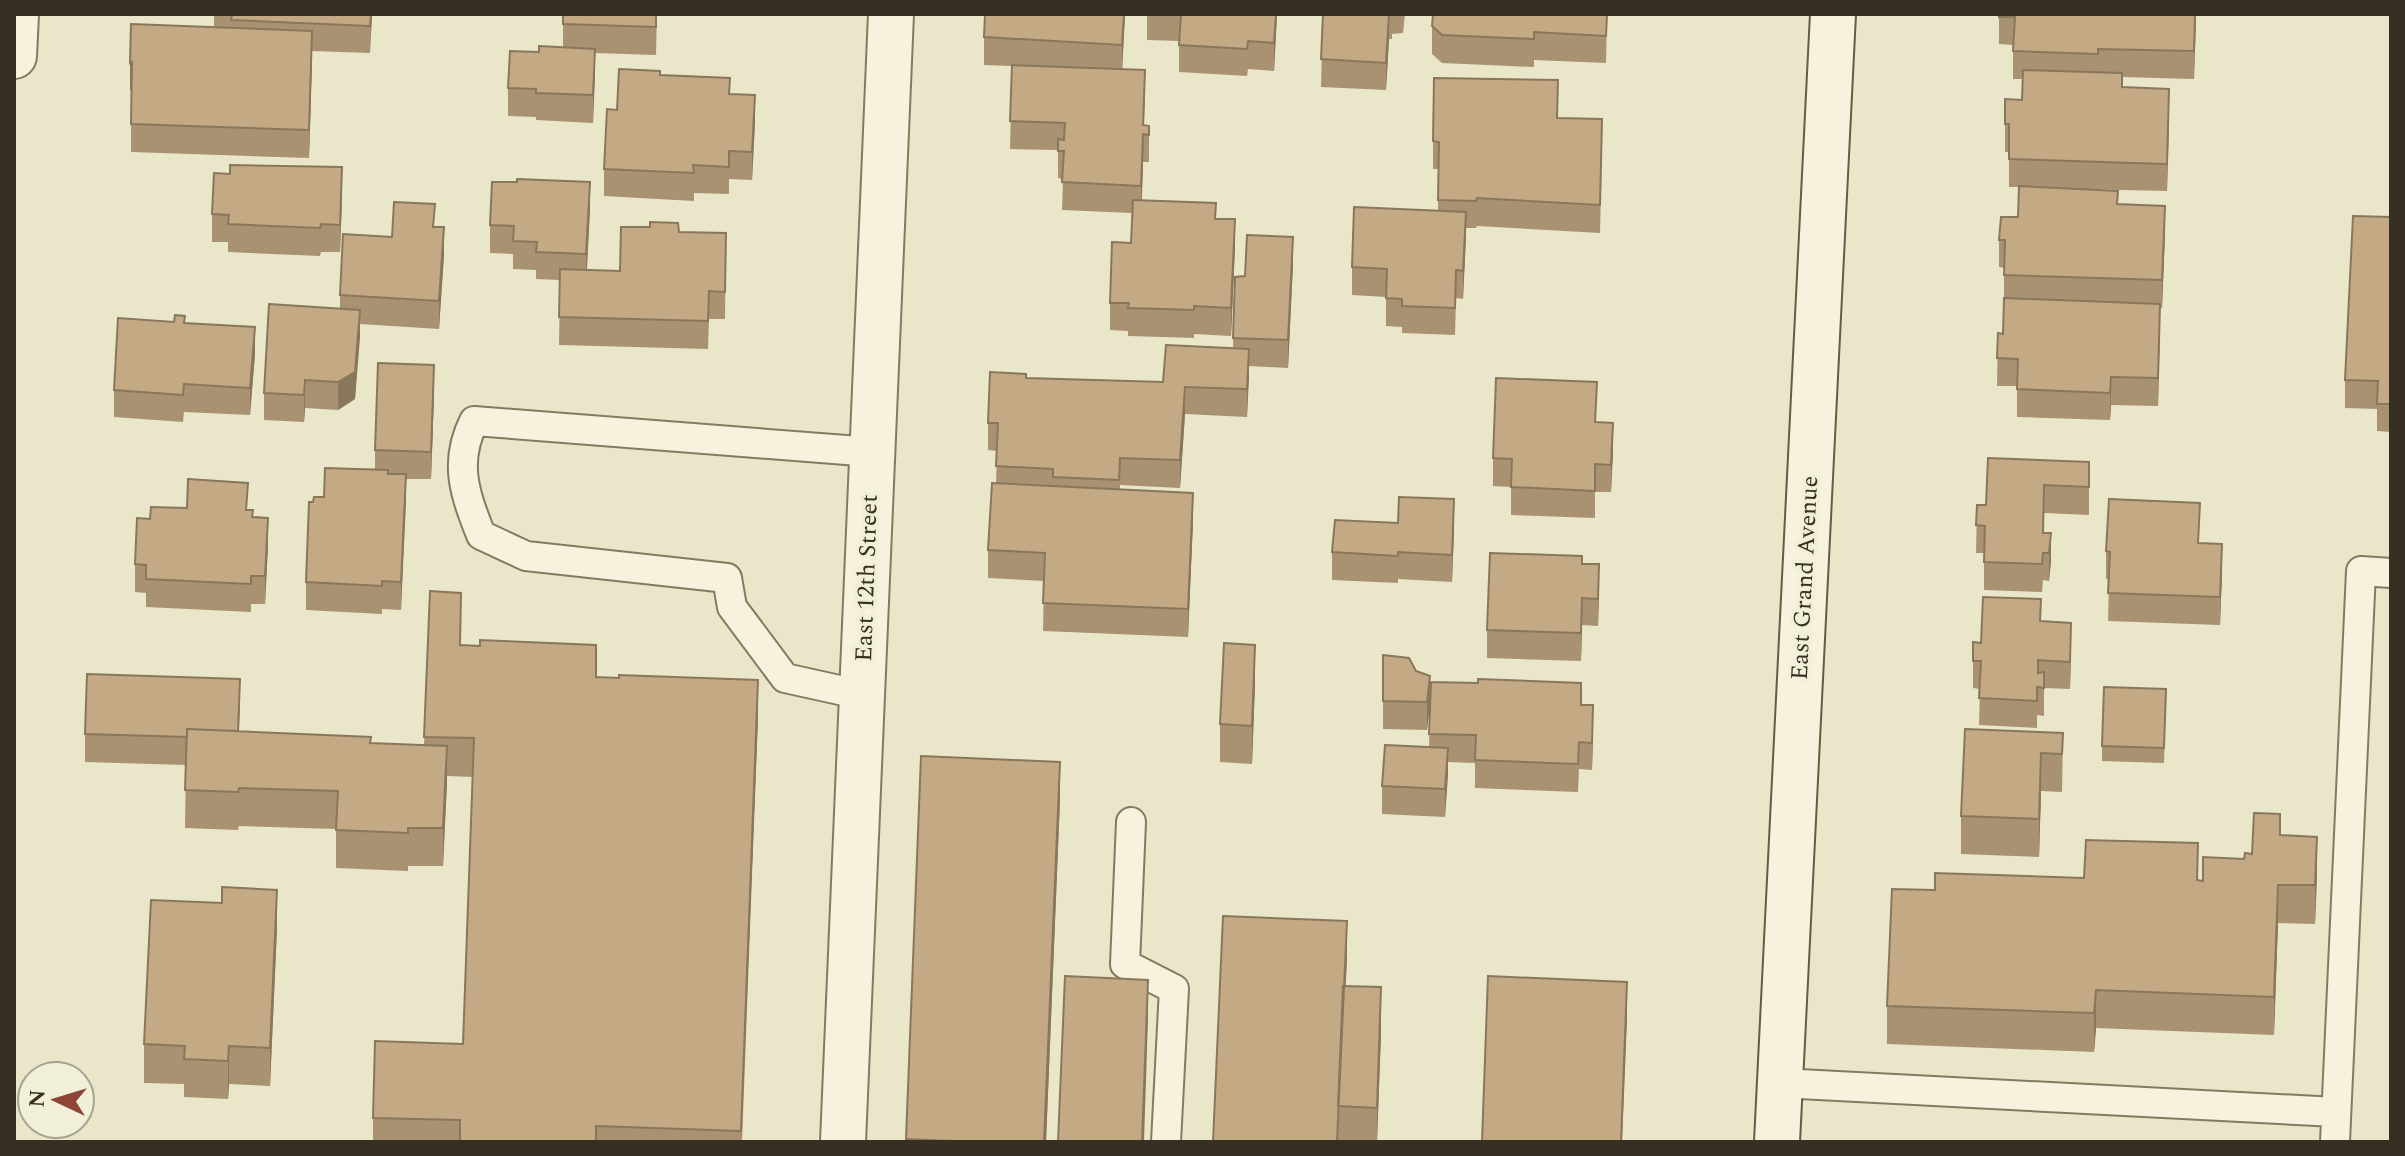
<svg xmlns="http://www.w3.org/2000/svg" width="2405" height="1156" font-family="Spectral,serif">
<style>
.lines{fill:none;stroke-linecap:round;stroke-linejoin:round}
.lane-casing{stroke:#857a60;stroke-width:32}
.street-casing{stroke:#857a60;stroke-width:48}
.secondary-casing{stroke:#675b43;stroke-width:48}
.lane{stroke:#f6f2dd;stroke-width:28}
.street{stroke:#f6f2dd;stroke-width:44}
.secondary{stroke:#f6f2dd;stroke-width:44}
.wall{fill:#a99272}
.shaded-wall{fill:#89775c}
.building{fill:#c4aa84;stroke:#89775c;stroke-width:2}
.labels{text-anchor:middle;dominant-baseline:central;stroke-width:8;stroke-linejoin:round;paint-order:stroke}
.street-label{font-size:24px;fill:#373022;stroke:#f2efd9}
</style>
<rect width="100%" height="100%" fill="#eae6ca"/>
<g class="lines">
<g class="lane-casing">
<path id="lane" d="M862,695l-77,-17 -53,-71 -5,-29 -201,-22 -45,-21c-16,-41 -28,-72 -7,-114l398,31
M1131,822l-6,142 49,25 -8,153
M1780,1083l556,29
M2335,1142l26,-571 30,2"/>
</g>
<g class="street-casing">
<path id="street" d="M14,56l2,-42
M843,1142l48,-1128"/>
</g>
<g class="secondary-casing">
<path id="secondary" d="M1777,1142l56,-1128"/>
</g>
<use href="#lane" class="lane"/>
<use href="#street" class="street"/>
<use href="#secondary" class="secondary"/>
</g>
<path class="wall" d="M214,14h158l-2,39 -58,-2 -3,107 -178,-6v-62h-1l84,-63z
M563,14h94l-1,41 -61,-2 -2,70 -57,-3v-3l-28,-1v-28l31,-36 24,-5z
M1125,14l-3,55 23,28 -1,28 5,1v36h-6l-1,38 74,19 19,28 -4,89 -37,-2v4l-66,-2v-5l-18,-1v-27l21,-60 1,-30 -70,-3 1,-31 -5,-1v-28l-48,-1 2,-83 -28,-1v-28z
M1147,14h130l-3,57 -26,-2 -1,7 -68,-4v-31l-32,-1z
M1323,14h82l-2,19 -11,1v5h-3l-3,51 -65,-3z
M1607,14l-1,49 -72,-3v7l-92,-4 -10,-9v-28z
M1999,14h197l-2,65 -72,-2v10l47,30 -2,74 -86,-2 37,15 47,29 -3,75h-2l-2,98 -47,-1 -1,15 -93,-3v-31h-20l1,-53 5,1 1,-31v-35l-5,-1v-27l19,-23 1,-30h-10v-35h-4v-53l17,1 1,-21h-10v-34l-14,-1z
M660,75l70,19 25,28 -3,58 -23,-1v15l-35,-1v8l-90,-5v-27l13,-59z
M1558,118l44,29 -2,86 -123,-7 -1,2h-10l-3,71 -7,-1 -1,37 -53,-2v-6l-16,-1v-29l-34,-2v-28l86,-57v-41h-5v-28z
M342,195l-2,57h-19l-1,4 -92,-4v-10h-16v-28z
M590,209l-3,61 33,1 59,-39 47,1 -1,86h-16l-1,30 -149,-4 1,-65 -24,-1v-9l-23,-1v-15l-23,-1v-28z
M2391,217v215l-14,-1v-22l-32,-1v-28z
M435,227l9,28 -5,74 -79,-5 -5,75 -17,11 -33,-2 -1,14 -40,-2v-27l76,-84v-14l52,-58z
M1293,264l-5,104 -39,-2 -2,51 -62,-3 -5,74 -60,-3v5l73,31 -5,116 -145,-6 1,-50 -56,-3v-28l8,-66 1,-33 -9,-1v-27l38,-45 137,4 70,-34 2,-71 10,-1z
M185,323l70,31 -5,61 -66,-3 -1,10 -69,-5v-27z
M434,393l-3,86h-25l-5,131 -19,-1v5l-76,-4v-28l7,-80 62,-32v-20z
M1597,422l16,29 -2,41h-16v26l-84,-3v-28l-18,-1v-28z
M2089,462v53l-45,-2 -1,20h8v28l-2,20 -6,-1 -1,12 -58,-2v-37h-8l1,-48h9z
M248,510l20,36 -3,58h-14v8l-105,-5v-14l-11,-1v-28l15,-45z
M1398,523l56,4 -2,55 -54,-3v4l-66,-3v-28z
M2200,543l22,28 -2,54 -112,-4 1,-42h-3v-28z
M1582,564l17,28 -1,34 -16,-1 -1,36 -94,-3v-28z
M430,591l31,55 297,72 -16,424h-369v-24l90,-74 10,-267 -26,-1 -4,90h-35v5l-72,-3v-39l-97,-3 -1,4 -53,-2 1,-63 -101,-3v-28l155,-28 -1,25 132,12 53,2z
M2041,621l30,29 -1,39 -26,-1v28l-7,-1v13l-58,-3 1,-36 -7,-1v-46l8,1z
M1383,655l47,46 48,-18 103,22 12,28 -1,37 -13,-1 -1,23 -103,-4v-25l-27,-1 -3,55 -63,-3v-28l47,-39 1,-41 -3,24 -44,-1z
M1255,683l-3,81 -32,-2v-38z
M2166,703l-2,60 -62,-2v-15z
M2063,733l-1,59 -21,-1 -2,66 -78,-3v-38z
M921,756l139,44 -14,342h-140z
M2280,835l37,40 -2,49 -37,-1 -4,112 -178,-7 -2,24 -207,-8v-38l48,-116 149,-12 119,3 41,-22z
M277,928l-7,158 -41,-2 -1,15 -44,-2v-13l-40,-1v-39z
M1347,959l-2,27 36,47 -4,109h-164z"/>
<path class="shaded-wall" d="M371,14h1l-2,39z
M1124,14h1l-3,59v-28z
M1276,14h1l-3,57v-28z
M1389,14v25l-3,51v-27z
M2195,14h1l-2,65v-28z
M312,31v27l-3,100v-28z
M595,49v27l-2,47v-28z
M132,62v28h-2v-27z
M1145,70l-2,92 -2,51v-27z
M2169,89v28l-2,74v-27z
M755,95v27l-3,58v-28z
M342,167v28l-2,57v-27z
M590,182v27l-4,72v-27z
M2165,206v27l-3,75v-28z
M1466,212v27l-3,60v-28z
M1235,219v28l-4,89v-28z
M444,227v28l-5,74v-28z
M1293,237v27l-5,104v-28z
M2160,304v28l-2,74v-28z
M360,310v28l-5,61 -17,11v-28z
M255,327v27l-5,61v-27z
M1249,349v28l-2,40v-28z
M434,365v28l-3,86v-27z
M2111,377v28l-1,15v-27z
M305,380v28l-1,14v-27z
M1185,387v27l-5,74v-28z
M1613,423v28l-2,41v-27z
M406,474v28l-5,108v-28z
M1193,493v28l-5,116v-28z
M1454,499v28l-2,55v-27z
M268,518v28l-3,58v-28z
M2051,533v28l-2,20v-28z
M2222,544v27l-2,54v-28z
M1599,564v28l-1,34v-27z
M1582,598v27l-1,36v-28z
M2071,623v27l-1,39v-27z
M1255,645v38l-3,81v-38z
M1430,676v28l-3,26v-28z
M758,680v38l-17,424v-11z
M1593,705v28l-1,37v-27z
M447,746v38l-4,82v-38z
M1448,748v28l-3,41v-28z
M2041,753v38l-2,66v-38z
M1060,762v38l-14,342h-2z
M2317,837v38l-2,49v-39z
M2278,885v38l-4,112v-38z
M277,890v38l-7,158v-38z
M1347,921v38l-7,147h-2z
M1148,980v38l-4,124h-2z
M1627,982v38l-5,122h-1z
M1381,987v46l-4,109v-34z
M2096,990v38l-2,24v-39z
M229,1046v38l-1,15v-38z"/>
<path class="building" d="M214,14h157l-1,12 -139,-6 1,-5z
M563,14h93v13l-93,-3z
M985,14h139l-2,31 -138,-8z
M1181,14h95l-2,29 -26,-2 -1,8 -68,-4z
M1323,14h66l-3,49 -65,-4z
M1433,14h174l-1,22 -72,-4v7l-92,-4 -10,-9z
M1999,14h196l-1,37 -96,-2v5l-85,-3 2,-34h-16z
M131,24l181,7 -3,99 -178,-6 1,-62 -2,1z
M539,46l56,3 -2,46 -57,-2v-4l-28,-1 2,-37 29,1z
M1012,65l133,5 -2,55 6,1v9l-6,-1 -2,52 -79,-4 2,-31h-6v-12l6,1 1,-17 -55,-2z
M619,69l41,2v4l70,3 -1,16 26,1 -3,57 -23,-1v16l-36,-2 1,8 -90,-4 3,-60 10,1z
M2023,70l99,3v14l47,2 -2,75 -158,-5v-35h-4v-25l17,1z
M1434,78l124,2 -1,38 45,1 -2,86 -123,-7 -1,3 -38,-1 1,-58 -6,-1z
M230,165l112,2 -2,58 -19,-1 -1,4 -92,-4 1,-9 -17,-1 2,-41 16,1z
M517,179l73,3 -4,72 -50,-2 1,-10 -24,-1 1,-15 -24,-1 2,-43h25z
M2019,186l99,5 -1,13 48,2 -3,74 -158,-5 1,-35h-6l2,-23h17z
M1133,200l83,3 -1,16h20l-4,89 -37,-2v4l-66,-2 1,-5h-19l2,-61 19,1z
M394,202l41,2 -2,23h11l-5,74 -99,-6 3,-61 49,3z
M1354,207l112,5 -3,59 -7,-1 -1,38 -53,-2v-7l-16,-1 1,-29 -35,-2z
M2353,216l38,1v187h-14l1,-23 -33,-1z
M650,222l28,1 1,9 47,1 -1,59 -16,-1 -1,30 -149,-4 1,-48 60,2 1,-44h29z
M1247,235l46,2 -5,103 -55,-2 2,-61 10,-1z
M2004,298l156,6 -2,74 -47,-1 -1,16 -93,-4 1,-30 -21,-1 1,-25 5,1z
M269,304l91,6 -5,62 -17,10 -33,-2 -1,15 -40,-2z
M175,315l10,1 -1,7 71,4 -5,61 -66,-4 -1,11 -69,-5 4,-72 56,4z
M1166,345l83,4 -2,40 -62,-2 -5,73 -60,-2 -1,22 -66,-3v-8l-57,-3 2,-43h-10l2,-51 36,2v4l137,4z
M378,363l56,2 -3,87 -56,-2z
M1496,378l101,4 -2,40 18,1 -2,42 -16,-1v27l-84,-4 1,-28 -19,-1z
M1988,458l101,4v25l-45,-2 -1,48h8l-2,20h-6l-1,11 -58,-2 1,-36 -9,-1 1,-20h9z
M325,468l63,2v4h18l-5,108 -19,-1v5l-76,-4 3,-80h4l1,-5h10z
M188,479l60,4 -2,27h7l-1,7 16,1 -3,58h-14v8l-105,-5v-14l-11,-1 2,-46 13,1 1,-12 36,1z
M992,483l201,10 -5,116 -145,-6 2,-50 -57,-3z
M1399,497l55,2 -2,56 -54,-3v4l-66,-4 3,-32 63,3z
M2109,499l91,4 -2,40 24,1 -2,53 -112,-4 2,-41 -4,-1z
M1490,553l92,3v8h17l-1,35 -16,-1 -1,35 -94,-3z
M430,591l31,2 -1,52 20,1v-6l116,5v32l23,1v-3l139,5 -17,451 -145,-5v16h-136v-22l-87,-2 2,-77 88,3 11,-306 -50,-1z
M1983,597l58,2 -1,22 31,2 -1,39 -32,-2v13l6,-1v16l-7,-1v14l-58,-3 2,-37h-8v-19l8,1z
M1224,643l31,2 -3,81 -32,-2z
M1383,655l26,3 7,13 14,5 -3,26 -44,-1z
M87,674l153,5 -2,52 -51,-2v8l-102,-3z
M1478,679l103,4v22h12l-1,38 -13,-1 -1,22 -103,-4 1,-25 -47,-1 2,-52 47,1z
M2104,687l62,2 -2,59 -62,-2z
M187,729l184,8 -1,6 77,3 -4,82h-35v5l-72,-3 2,-39 -99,-3 -1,4 -53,-2z
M1965,729l98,4 -1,21 -21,-1 -2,66 -78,-3z
M1385,745l63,3 -3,41 -63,-3z
M921,756l139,6 -16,380h-68l-70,-3z
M2254,813l26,1v21l37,2 -2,48h-37l-4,112 -178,-7 -2,23 -207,-7 5,-117 43,1v-17l149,5 2,-38 112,3 -1,37 6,1v-24l41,2 1,-6 7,1z
M222,887l55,3 -7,158 -41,-2 -1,15 -44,-2 1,-13 -41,-2 7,-144 71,3z
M1223,916l124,5 -10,221h-124z
M1065,976l83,4 -6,162h-84z
M1488,976l139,6 -6,160h-139z
M1343,986l38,1 -4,121 -39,-2z"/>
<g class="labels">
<g class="street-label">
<text transform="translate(867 578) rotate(-88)">East 12th Street</text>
<text transform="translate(1805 578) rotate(-87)">East Grand Avenue</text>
</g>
</g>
<rect width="2405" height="1156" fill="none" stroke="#373022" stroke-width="32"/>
<g transform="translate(56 1100) rotate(274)"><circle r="38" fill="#f2efd9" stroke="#a7a390" stroke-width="2"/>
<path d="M0-6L14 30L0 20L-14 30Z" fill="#8d4537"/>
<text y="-12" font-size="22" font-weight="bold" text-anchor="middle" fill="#373022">N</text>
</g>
</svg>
